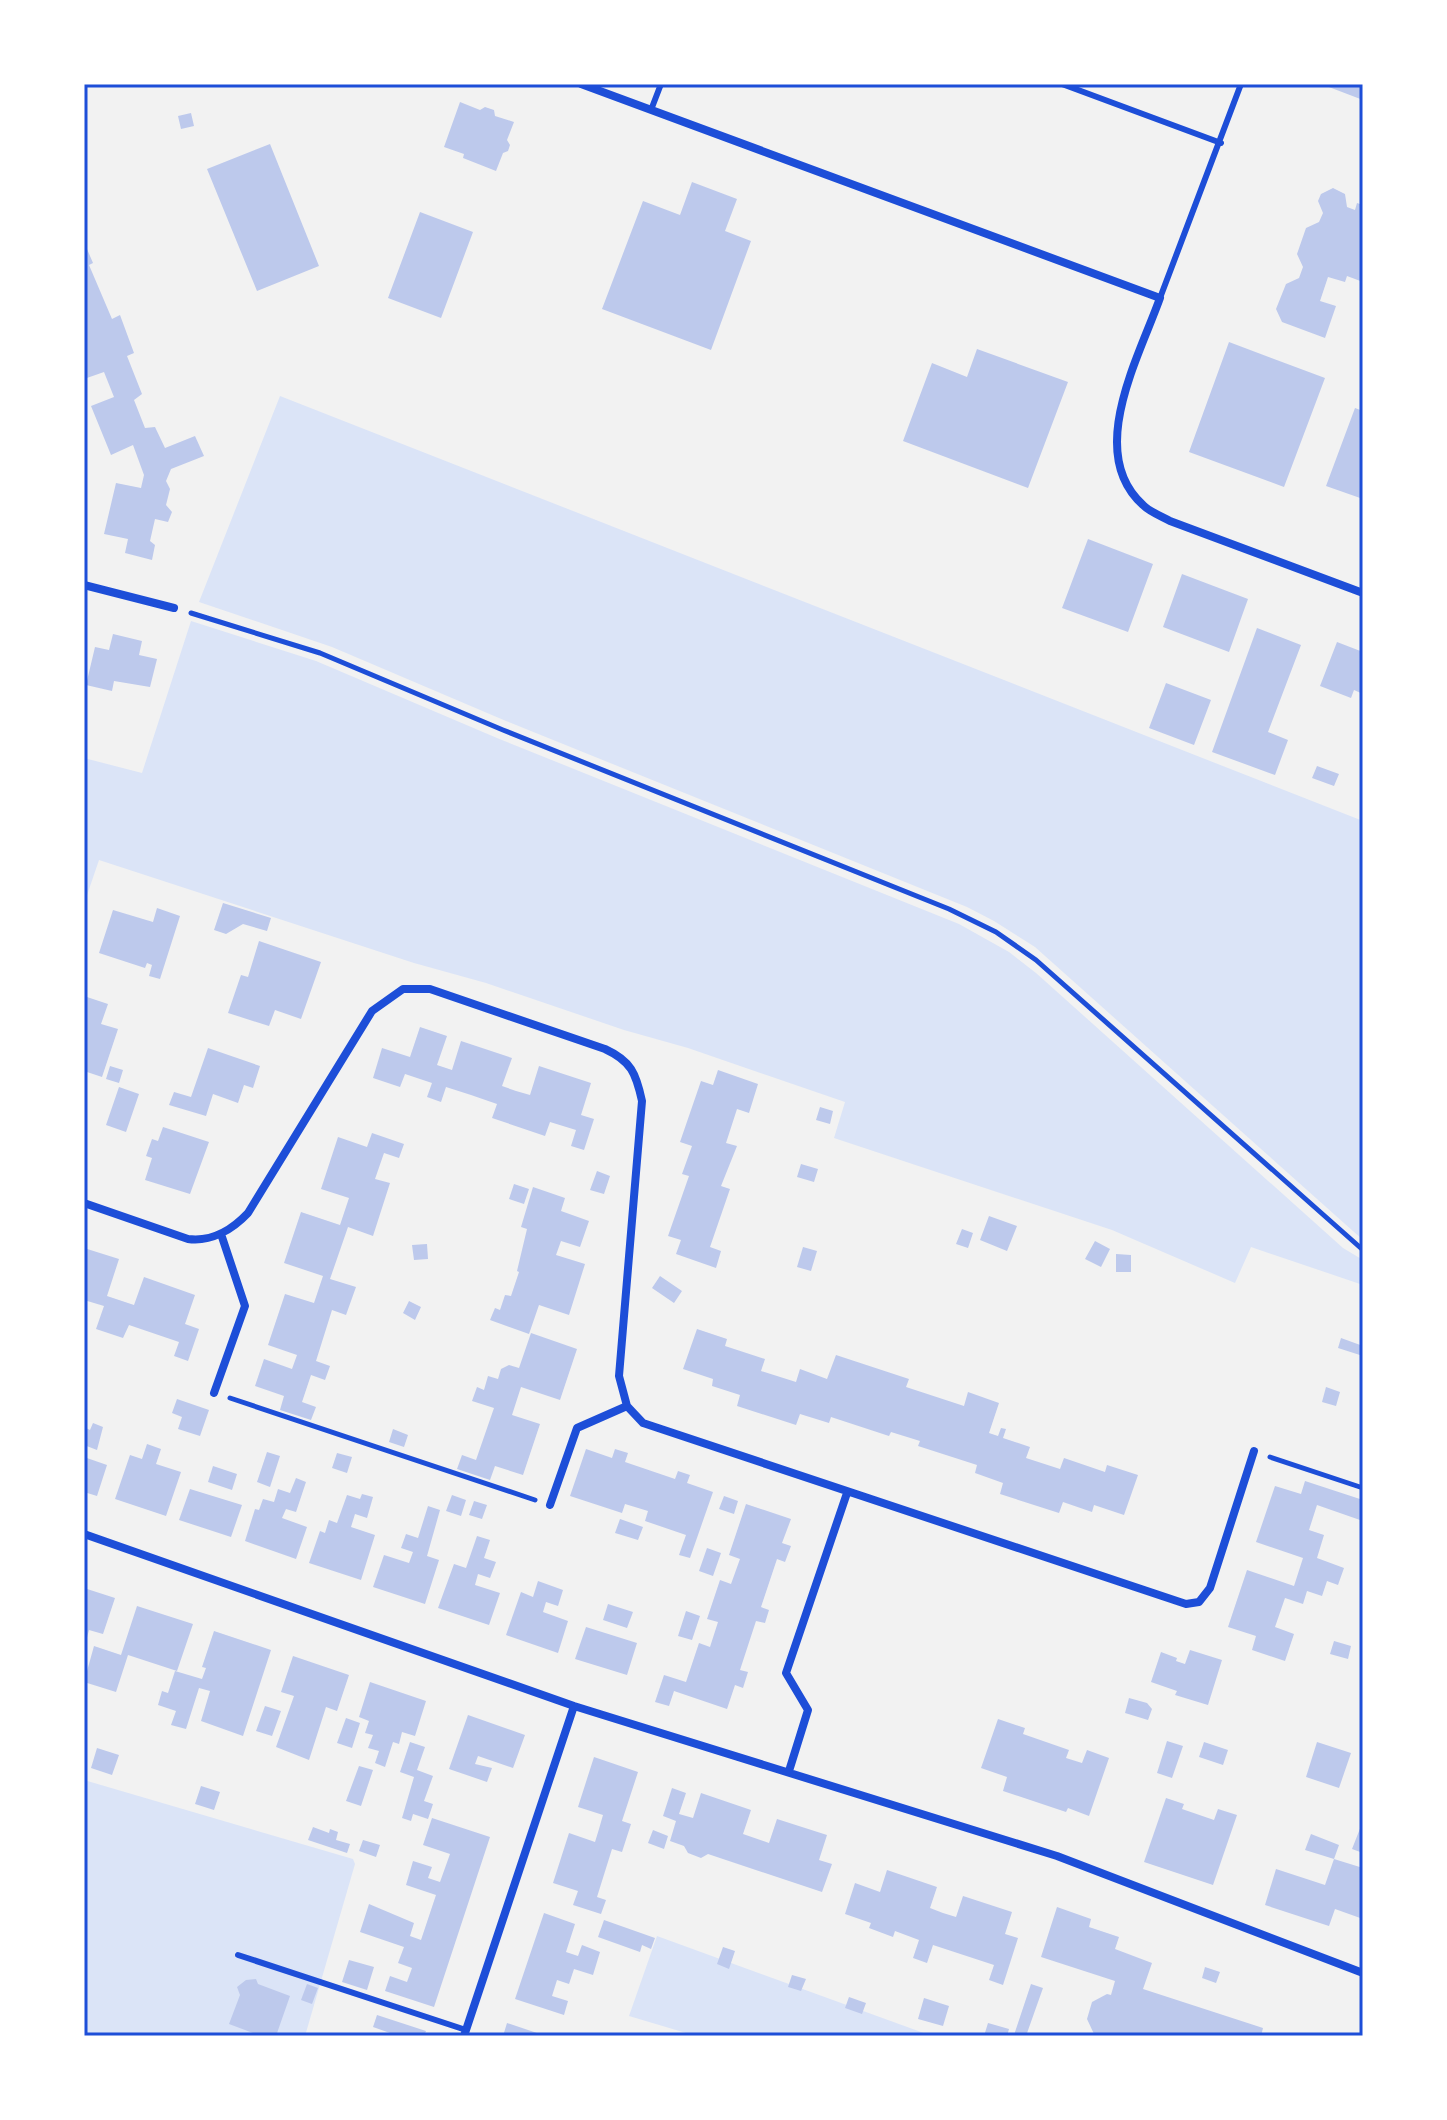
<svg xmlns="http://www.w3.org/2000/svg" width="1447" height="2120" font-family="'Source Sans 3',sans-serif">
<style>
.green{fill:#dbe4f7}
.building{fill:#bdc9ec}
.lines{fill:none;stroke-linecap:round;stroke-linejoin:round}
.path{stroke:#1d4ed8;stroke-width:5}
.service{stroke:#1d4ed8;stroke-width:6}
.minor{stroke:#1d4ed8;stroke-width:8}
.neatline{fill:none;stroke:#1d4ed8;stroke-width:3}
</style>
<rect width="100%" height="100%" fill="#f2f2f2"/>
<path class="green" d="M280,396l1083,425v419l-328,-293 -41,-26 -27,-14 -461,-186 -174,-74 -133,-45z
M191,621l125,40 181,77 462,186 50,28 27,21 307,275 20,12v25l-112,-38 -16,36 -123,-53 -278,-92 11,-36 -157,-54 -64,-18 -138,-47 -72,-20 -315,-103 -15,44v-146l58,15z
M84,1780l269,79 2,5 -50,172h-221z
M657,1936l275,100h-246v-3l-57,-17z"/>
<path class="building" d="M1321,84h42v16z
M460,102l20,8 5,-3 9,3 1,6 19,6 -7,18 3,5 -2,6 -5,2 -7,18 -33,-13 1,-4 -20,-7z
M191,113l3,13 -13,3 -3,-13z
M270,144l49,122 -62,25 -50,-122z
M692,182l45,17 -12,32 26,10 -40,109 -109,-41 41,-108 37,14z
M1333,188l12,6 2,13 8,3 2,-7 6,2v77l-16,-6 -2,6 -17,-5 -8,24 16,5 -11,32 -43,-16 -6,-13 10,-25 13,-6 4,-11 -6,-13 9,-26 13,-6 4,-9 -5,-12 3,-7z
M420,212l53,20 -32,86 -53,-20z
M84,242l9,21 -4,2 23,54 8,-4 14,38 -7,3 15,38 -8,6 11,28 10,-1 10,21 30,-12 9,20 -33,13 -5,12 4,8 -4,16 6,7 -4,10 -13,-3 -5,22 5,4 -3,15 -27,-7 3,-14 -24,-5 12,-51 25,5 3,-13 -11,-30 -22,10 -20,-49 23,-9 -10,-25 -20,7z
M1229,342l96,36 -41,109 -95,-35z
M977,349l91,33 -40,106 -125,-47 29,-78 35,14z
M1355,408l8,3v88l-37,-13z
M1088,539l65,25 -25,68 -66,-24z
M1182,574l66,25 -19,53 -66,-25z
M1257,628l44,17 -33,87 20,8 -13,35 -63,-23z
M113,634l29,7 -3,14 18,4 -7,28 -36,-6 -2,10 -26,-6 9,-38 14,3z
M1337,642l26,10v42l-9,-4 -3,8 -31,-12z
M1166,683l45,17 -17,45 -45,-17z
M1317,766l22,8 -5,12 -22,-8z
M223,903l48,15 -4,13 -24,-7 -17,10 -12,-4z
M157,908l23,8 -20,63 -11,-3 3,-11 -5,-2 -2,5 -46,-15 14,-43 40,12z
M259,941l62,21 -20,57 -26,-9 -6,16 -41,-13 13,-38 7,2z
M84,996l24,8 -7,20 17,5 -16,48 -18,-6z
M420,1027l27,9 -10,29 15,5 9,-29 51,17 -10,28 14,5 14,4 9,-29 52,17 -10,32 13,4 -10,31 -13,-4 5,-16 -26,-8 -5,14 -53,-18 5,-14 -26,-9 -25,-8 -5,15 -14,-5 5,-14 -27,-9 -5,13 -27,-9 9,-30 28,9z
M208,1048l52,18 -7,22 -9,-3 -6,18 -25,-9 -7,22 -37,-11 5,-13 17,5z
M110,1066l13,4 -4,13 -13,-4z
M718,1070l40,14 -9,29 -12,-4 -11,34 11,3 -16,40 9,3 -20,58 11,4 -5,17 -40,-14 5,-14 -13,-4 21,-60 -7,-2 10,-28 -12,-4 21,-61 12,4z
M119,1087l20,7 -13,38 -20,-7z
M820,1107l13,4 -3,13 -14,-4z
M163,1127l46,15 -19,52 -45,-14 7,-22 -6,-2 6,-17 6,2z
M372,1133l32,11 -5,14 -15,-5 -9,26 15,4 -17,53 -25,-9 -18,52 26,8 -10,28 -14,-5 -16,51 14,5 -5,14 -14,-5 -9,27 14,5 -5,13 -31,-10 4,-14 -29,-10 9,-27 28,10 5,-14 -29,-10 17,-51 29,9 9,-27 -39,-13 17,-51 39,13 9,-27 -28,-9 17,-52 29,10z
M801,1164l17,5 -4,13 -17,-5z
M597,1171l13,5 -6,18 -14,-4z
M514,1184l15,5 -5,15 -15,-5z
M533,1187l32,11 -4,13 28,10 -9,26 -19,-6 -5,14 29,9 -16,51 -30,-10 -10,29 -39,-14 5,-12 5,2 5,-15 6,1 8,-24 -2,-1 10,-42 -6,-2z
M989,1216l28,10 -10,25 -27,-11z
M962,1229l11,4 -5,15 -12,-4z
M1095,1241l15,8 -9,18 -16,-8z
M427,1244l1,15 -14,1 -2,-15z
M803,1247l14,4 -6,20 -14,-4z
M84,1248l35,11 -12,37 27,9 10,-28 51,18 -10,29 14,5 -11,32 -14,-5 5,-14 -50,-17 -6,13 -27,-9 8,-23 -20,-6z
M1116,1254l15,1v17h-15z
M660,1276l22,15 -8,12 -22,-15z
M409,1301l12,6 -6,13 -12,-7z
M697,1329l30,10 -2,7 40,13 -4,12 35,11 4,-13 27,10 9,-24 73,24 -3,8 58,19 4,-14 31,11 -10,30 9,3 3,-8 5,1 -3,9 27,9 -4,11 34,11 4,-11 41,14 2,-7 31,10 -14,40 -30,-10 -2,7 -29,-10 -4,11 -59,-19 3,-11 -28,-10 2,-8 -59,-19 2,-5 -29,-9 -2,4 -58,-19 -2,6 -29,-9 -4,11 -59,-19 3,-11 -28,-9 1,-7 -30,-10z
M531,1333l46,16 -17,51 -39,-13 -9,28 28,9 -17,51 -28,-9 -5,14 -33,-11 5,-14 14,5 18,-52 -22,-7 5,-14 7,3 4,-14 10,3 3,-10 8,-4 10,3z
M1341,1338l22,8v10l-25,-8z
M1326,1387l14,5 -4,14 -14,-4z
M177,1399l32,11 -9,26 -22,-7 4,-12 -10,-4z
M93,1423l10,4 -6,23 -13,-5v-18l6,3z
M393,1429l15,6 -4,12 -15,-5z
M147,1444l14,5 -5,15 25,8 -15,44 -51,-17 15,-44 12,4z
M586,1449l26,9 3,-9 13,4 -3,9 50,17 3,-8 12,4 -3,8 26,9 -23,66 -11,-3 7,-20 -41,-14 3,-10 -23,-7 -3,9 -52,-17z
M267,1452l13,4 -10,31 -13,-5z
M337,1453l15,4 -5,16 -15,-5z
M84,1457l23,8 -10,31 -13,-4z
M213,1466l24,8 -5,16 -24,-8z
M296,1478l10,4 -10,30 -10,-3 -4,9 25,9 -11,32 -51,-18 10,-32 4,1 4,-11 11,3 4,-13 12,4z
M1305,1481l58,19v13l-3,7 -43,-15 -8,25 15,5 -7,23 27,10 -6,17 -11,-4 -5,15 -15,-5 -4,13 -18,-6 -10,29 19,7 -9,27 -33,-11 4,-14 -28,-9 19,-57 47,16 9,-28 -47,-16 19,-56 26,8z
M190,1489l52,16 -11,32 -52,-17z
M362,1494l11,3 -6,21 -12,-4 -4,13 24,8 -14,45 -52,-17 11,-32 5,2 4,-13 8,3 10,-28 13,4z
M452,1495l14,5 -5,16 -15,-5z
M724,1496l14,5 -4,13 -15,-5z
M474,1501l13,4 -5,14 -13,-4z
M746,1504l45,15 -9,24 9,3 -6,16 -8,-3 -16,48 8,3 -4,13 -9,-2 -16,49 8,2 -5,16 -8,-3 -8,24 -53,-18 -5,15 -14,-4 9,-27 22,7 13,-39 11,4 8,-25 -11,-3 13,-39 11,4 9,-25 -11,-4z
M428,1506l12,4 -13,46 12,4 -14,44 -52,-17 11,-32 25,8 4,-11 -12,-4 5,-14 12,4z
M620,1519l23,8 -5,13 -23,-7z
M477,1536l13,4 -6,18 12,4 -6,16 -12,-4 -3,11 25,8 -11,32 -51,-17 16,-44 12,4z
M707,1548l14,5 -8,23 -14,-5z
M538,1581l25,9 -5,16 -12,-4 -3,10 25,9 -10,32 -52,-18 15,-43 12,5z
M84,1588l31,10 -12,36 -14,-4 -4,15z
M608,1604l25,8 -6,16 -24,-8z
M137,1606l56,18 -16,47 -49,-16 -12,37 -32,-10 10,-36 27,9z
M686,1611l14,5 -8,24 -14,-4z
M586,1627l51,16 -10,32 -52,-16z
M214,1631l57,19 -28,86 -42,-15 9,-30 -11,-3 -13,41 -15,-4 5,-14 -18,-6 4,-14 6,2 7,-22 27,8 4,-11 -4,-1z
M1334,1641l17,5 -3,13 -18,-5z
M1190,1650l32,10 -14,45 -33,-10 2,-4 -26,-9 10,-30 16,6 -1,3 9,3z
M293,1656l56,19 -12,36 -11,-4 -17,53 -33,-13 18,-51 -13,-4z
M370,1682l56,19 -11,35 -13,-4 -3,12 -6,-2 -8,25 -10,-4 4,-12 -11,-3 5,-13 -8,-2 4,-12 -10,-4z
M1129,1698l18,5 5,6 -4,11 -23,-7z
M265,1706l16,5 -9,25 -16,-5z
M468,1715l57,20 -12,33 -35,-12 -3,8 17,4 -5,14 -38,-13z
M346,1718l14,5 -8,25 -15,-5z
M998,1719l27,9 -2,6 46,16 -3,8 16,5 5,-13 22,8 -20,58 -21,-8 -2,4 -63,-21 4,-14 -26,-9z
M1167,1741l16,5 -11,32 -15,-5z
M410,1742l15,5 -8,23 16,6 -9,25 9,3 -5,15 -15,-5 -2,7 -9,-3 12,-41 -14,-5z
M1204,1742l24,8 -5,15 -24,-8z
M1317,1742l34,11 -12,35 -33,-11z
M97,1748l22,7 -7,20 -21,-7z
M594,1757l44,15 -16,49 9,3 -9,28 -10,-3 -15,48 9,3 -5,14 -28,-9 5,-14 -25,-8 16,-50 26,9 4,-13 4,-14 -25,-8z
M359,1766l14,4 -12,36 -15,-5z
M201,1786l19,6 -6,18 -19,-6z
M672,1788l14,5 -7,21 14,4 8,-25 50,17 -8,24 26,9 8,-24 50,16 -8,25 13,4 -10,28 -114,-38 -7,4 -13,-5 -4,-7 -14,-5 6,-20 -13,-5z
M1166,1798l18,6 -2,5 32,11 4,-11 19,6 -24,70 -69,-23z
M432,1818l58,19 -56,170 -49,-16 5,-15 17,6 5,-14 -14,-5 6,-16 -44,-15 9,-28 45,19 -4,13 11,4 15,-45 -30,-10 7,-24 19,6 -4,11 12,4 10,-28 -27,-9z
M1363,1821v32l-11,-4z
M313,1827l16,6 1,-4 8,3 -2,8 14,4 -3,9 -39,-13z
M653,1830l15,6 -4,13 -16,-6z
M1311,1834l28,11 -5,14 -29,-9z
M363,1840l17,5 -4,12 -17,-6z
M1334,1859l29,9v51l-28,-10 -6,17 -64,-21 11,-36 49,16z
M887,1870l50,17 -7,21 13,5 13,4 7,-21 49,16 -7,22 13,4 -15,47 -14,-5 5,-15 -61,-20 -6,18 -14,-5 6,-18 -24,-9 -2,6 -24,-9 2,-5 -26,-9 10,-31 25,9z
M1057,1907l34,12 -2,8 30,10 -4,12 37,14 -9,26 120,39 -2,8h-160l-7,-2 -7,-15 5,-17 15,-8 4,1 4,-14 -74,-24z
M544,1913l31,11 -9,28 12,4 4,-11 18,7 -7,23 -19,-6 -5,15 -12,-4 -5,16 16,5 -4,14 -49,-16z
M604,1920l51,18 -4,11 -9,-4 -2,7 -42,-15z
M723,1947l12,4 -6,18 -12,-5z
M349,1960l25,7 -7,23 -25,-8z
M1205,1967l15,5 -4,11 -14,-5z
M792,1975l14,4 -5,12 -13,-4z
M256,1979l2,5 32,12 -14,40h-15l-32,-12 11,-29 -3,-8 9,-7z
M307,1984l11,4 -6,16 -11,-4z
M1031,1984l12,4 -17,48h-8l-4,-1z
M849,1997l17,6 -4,11 -17,-6z
M924,1998l25,8 -6,20 -25,-7z
M377,2015l49,16 -2,5h-35l1,-3 -17,-6z
M507,2023l36,12v1h-40z
M988,2023l21,6 -2,7h-23z"/>
<g class="lines">
<path class="path" d="M191,613l129,40 183,77 446,179 47,23 40,28 327,290
M230,1398l305,102
M1270,1457l93,31"/>
<path class="service" d="M1062,84l159,59
M651,110l10,-26
M1160,298l81,-214
M238,1955l228,75"/>
<path class="minor" d="M581,84l579,214c-21,59 -75,155 -17,207 7,7 18,11 27,16l193,72
M84,585l90,23
M84,1203l104,36c23,3 44,-9 60,-26l124,-202 31,-22h27l175,60c26,12 31,24 37,52l-23,275 8,30 16,17 543,181 13,-2 11,-14 44,-137
M214,1393l31,-87 -24,-72
M550,1505l27,-77 50,-22
M84,1534l490,172 483,150 306,117
M789,1771l19,-61 -22,-37 61,-180
M464,2036l110,-330"/>
</g>
<rect width="1447" height="2120" fill="none" stroke="#ffffff" stroke-width="172"/>
<rect x="86" y="86" width="1275" height="1948" class="neatline"/>
</svg>
